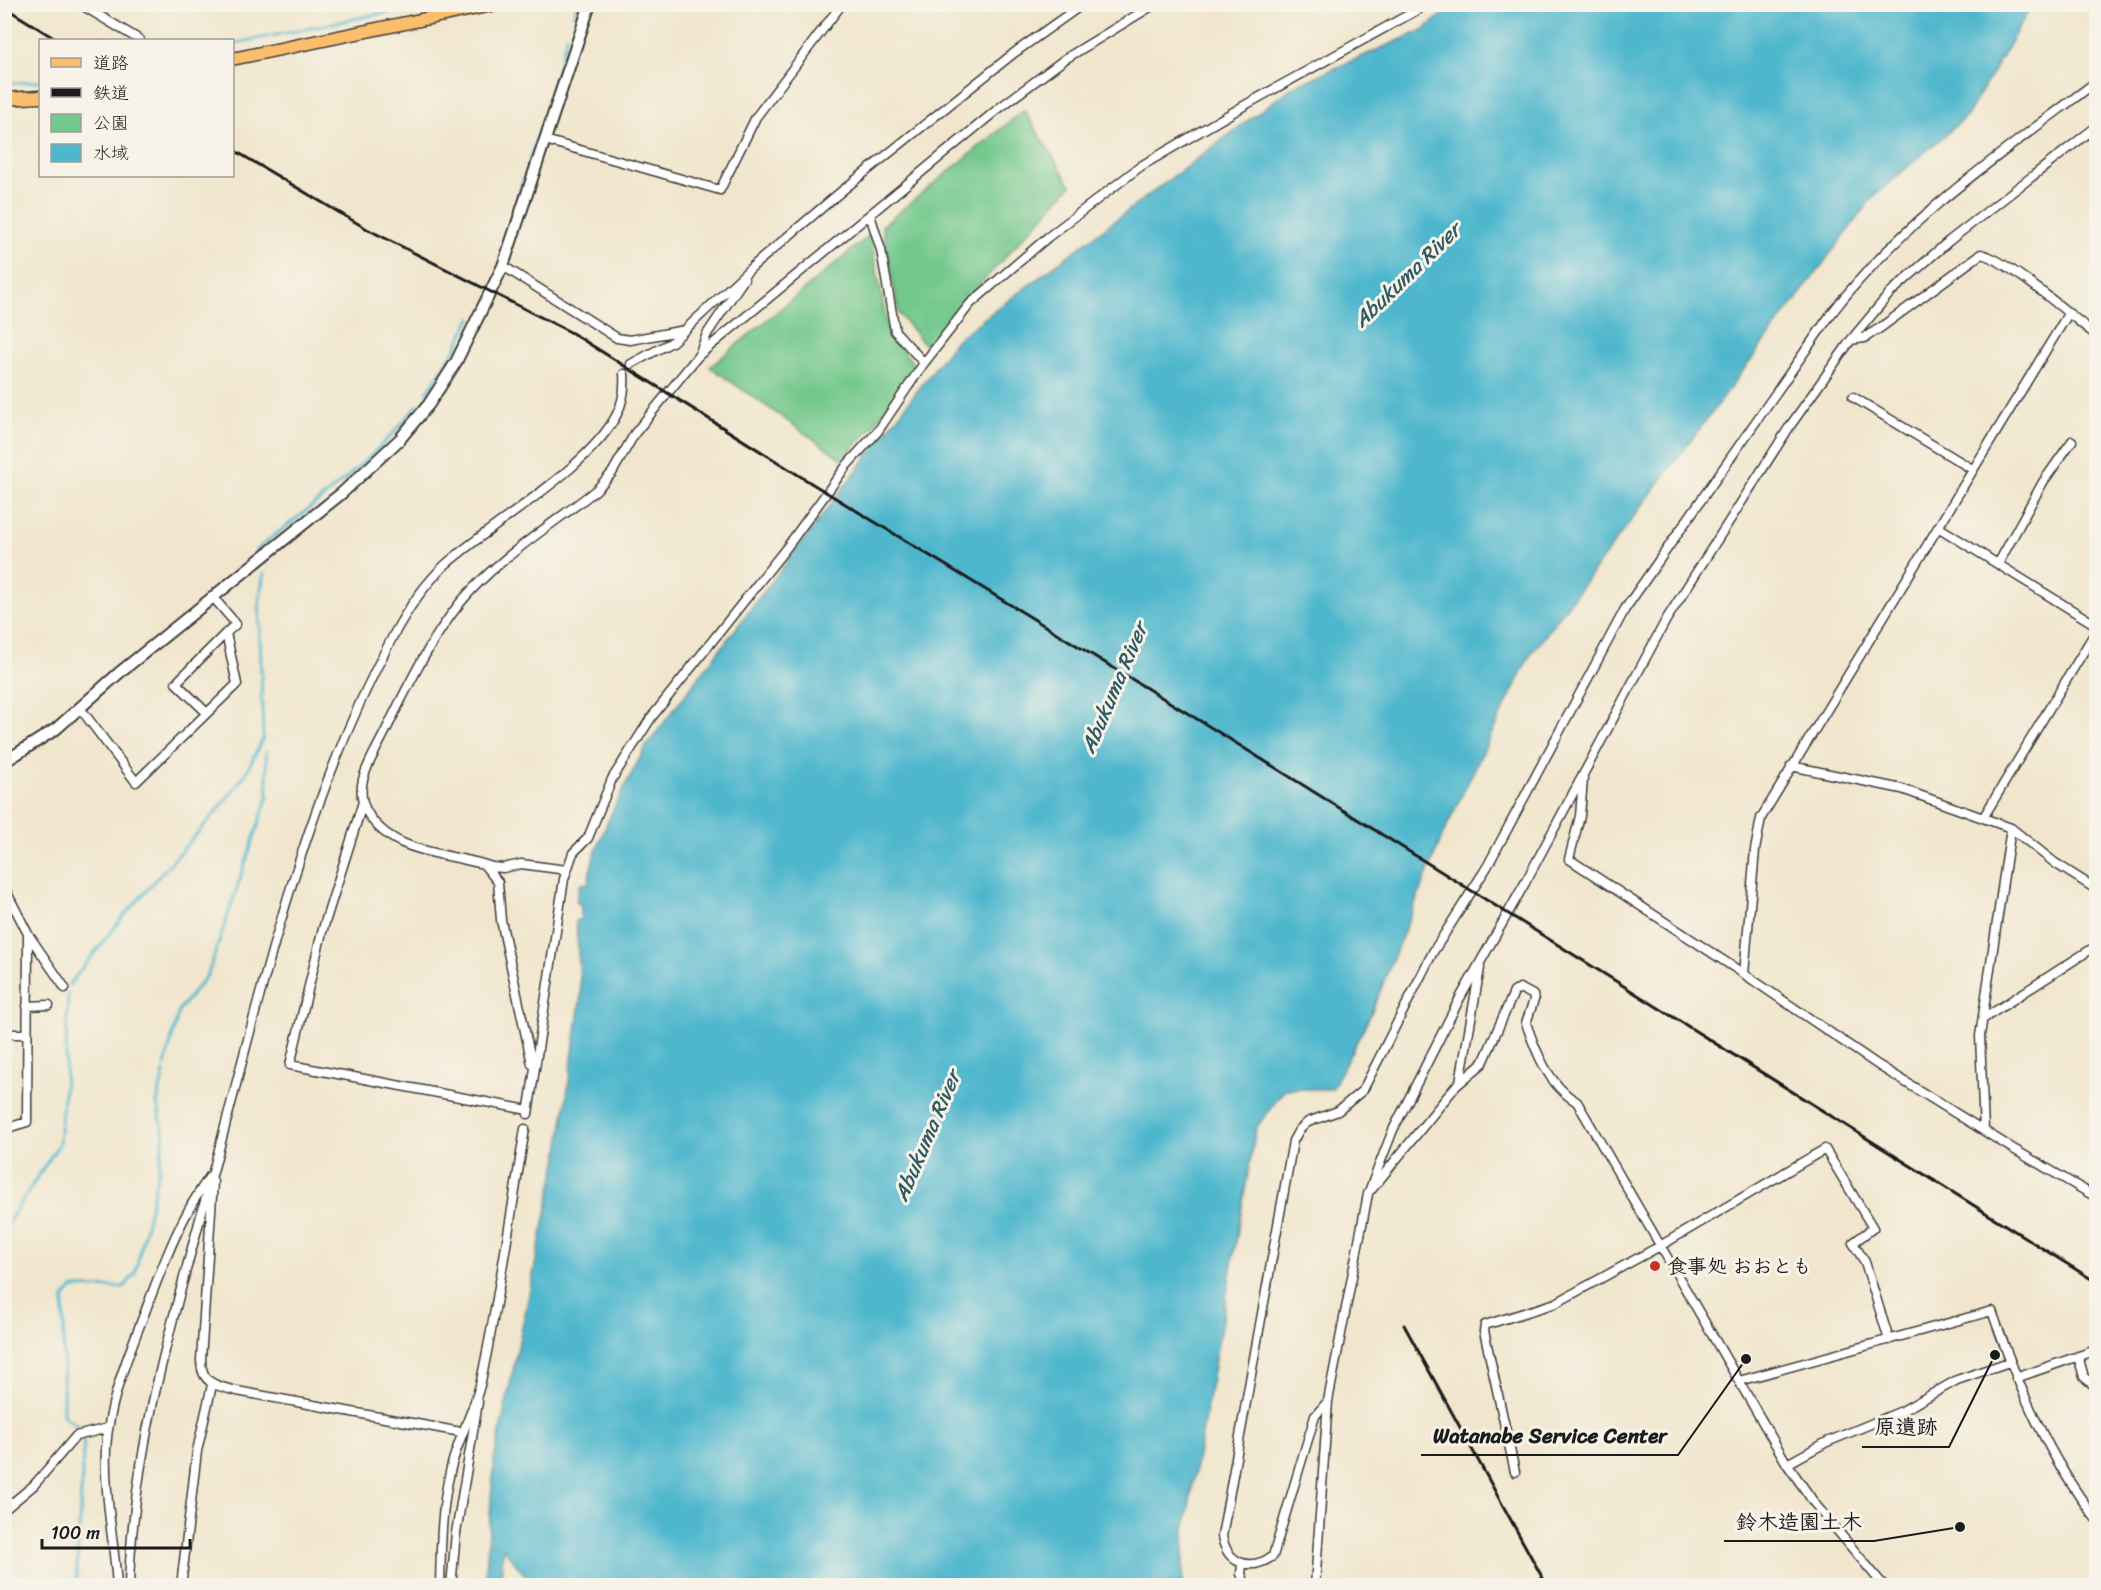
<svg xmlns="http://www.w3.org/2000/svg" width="2101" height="1590" font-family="Sriracha,'Klee One',sans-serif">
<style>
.green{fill:#73c88c;stroke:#487254;stroke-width:1.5}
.water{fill:#4fb7cd;stroke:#366a74;stroke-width:1.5}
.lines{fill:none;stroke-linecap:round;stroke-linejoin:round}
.stream{stroke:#4fb7cd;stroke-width:3}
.minor-casing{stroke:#3c3a37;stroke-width:11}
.tertiary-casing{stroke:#3c3a37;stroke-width:14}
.primary-casing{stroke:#3c3a37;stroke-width:15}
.minor{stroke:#fff;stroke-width:8}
.tertiary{stroke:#fff;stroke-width:10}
.primary{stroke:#fabe6d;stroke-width:12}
.rail{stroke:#1c1c1c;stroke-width:3}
.poi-dot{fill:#c8321e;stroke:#f7f3e8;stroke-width:2}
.labels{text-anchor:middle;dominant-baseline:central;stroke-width:6;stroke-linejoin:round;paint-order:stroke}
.poi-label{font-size:20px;font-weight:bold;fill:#1c1c1c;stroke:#f7f3e8;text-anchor:start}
.water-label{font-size:21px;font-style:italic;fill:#305a63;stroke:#f7f3e8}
.leader{fill:none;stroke:#1c1c1c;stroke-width:2}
.callout-dot{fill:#1c1c1c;stroke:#f7f3e8;stroke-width:2}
.callout-label{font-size:21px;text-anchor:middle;font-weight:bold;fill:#1c1c1c;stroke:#f7f3e8;stroke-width:6;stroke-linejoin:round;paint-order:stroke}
</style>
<rect width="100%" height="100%" fill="#f7f3e8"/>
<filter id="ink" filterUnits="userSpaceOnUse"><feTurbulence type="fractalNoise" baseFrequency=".0167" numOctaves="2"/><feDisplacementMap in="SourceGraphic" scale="12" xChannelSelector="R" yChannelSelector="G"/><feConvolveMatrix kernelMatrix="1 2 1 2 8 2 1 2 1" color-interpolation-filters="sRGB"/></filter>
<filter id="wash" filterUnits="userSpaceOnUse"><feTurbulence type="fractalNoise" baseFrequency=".008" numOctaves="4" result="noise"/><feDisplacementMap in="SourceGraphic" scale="24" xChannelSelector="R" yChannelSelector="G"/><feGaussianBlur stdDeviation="1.35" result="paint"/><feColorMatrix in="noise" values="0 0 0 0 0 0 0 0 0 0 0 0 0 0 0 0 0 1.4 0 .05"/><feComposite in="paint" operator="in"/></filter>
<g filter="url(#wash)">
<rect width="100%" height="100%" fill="#f1e6cd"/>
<path class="green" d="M1024,110l47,76 -101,109 -44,51 -27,-32 -17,-88z
M870,235l18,95 25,34v6l-41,58 -30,31 -132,-92z"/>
<path class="water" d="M1454,5h578l-65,111 -95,82 -343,459 -85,175 -74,184 -38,73h-47l-29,39 -71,401 -3,56h-649l-30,-37 -2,37h-16l9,-125 65,-308 22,-157 -5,-74 5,-2v-13l-5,-5 4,-17 9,-1c0,-33 41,-107 58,-138l310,-406 337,-253 129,-56z"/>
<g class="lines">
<path class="stream" d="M574,15l3,-11
M232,44l195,-40
M4,84l36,-3
M544,118l23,-82
M526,171l15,-45
M518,196l5,-17
M501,249l15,-44
M427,392l29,-44 15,-30
M256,550c58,-45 116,-88 162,-145
M69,985l53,-67 95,-107 28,-36 18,-37 -4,-136 5,-28
M165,1065l14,-55 29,-36 60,-178 -2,-44
M4,1229l55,-85 6,-65 3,-84
M78,1426l-15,-11 1,-117 9,-10 51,-1 11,-13 23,-101 6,-38 -7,-32 7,-31
M76,1586l8,-148"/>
</g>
</g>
<g filter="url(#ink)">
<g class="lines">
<g class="minor-casing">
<path id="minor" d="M80,4l60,36
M545,140l175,50 36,-73 86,-113
M870,215l11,35 14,81 29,32
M503,266l114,72 13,2 55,-10
M2068,314l-307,504 -6,32 -11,124 134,91 132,82 86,50
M1851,340l13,-2 16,-10 101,-74c27,6 90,62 115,81
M699,355l8,-21 37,-55
M631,364l41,-22 81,-76 90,-76 171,-137 69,-49
M1853,397l119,72
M1938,527l158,98
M1998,564l45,-82 29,-41
M80,708l56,74 101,-98 -11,-51 10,-9 -24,-28
M207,713l-31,-30 50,-50
M1791,766l111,23 109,39 44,35 41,26
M1583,779l-3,37 -11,43 175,115
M363,802l-41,130 -32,133 238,45
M1983,818l113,-187
M485,866l13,16 3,38 31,144
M567,870l-46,-6 -18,4 -11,-1c-41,-15 -100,-11 -125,-55 -15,-26 4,-52 16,-76 23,-46 45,-93 77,-133 35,-43 92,-78 136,-113l16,-17 23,-40 63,-77 300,-247 67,-50 90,-55
M4,887l24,47 37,54
M27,1006l22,-1
M1983,1019l113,-73
M4,1034h23
M1460,1082l20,-114
M528,1114l36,-235 9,-26 15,-15 24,-59 39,-61 136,-171 60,-82 31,-34 46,-68 46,-59 78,-67 93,-71 106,-62 181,-100
M4,1129l23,-7 1,-188
M1984,1131l-4,-95 31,-208
M213,1182l-12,178c0,24 16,26 36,31l224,41
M1372,1189l84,-103 27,-23 31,-71 6,-4 13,7 1,5 -8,23c10,29 23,63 51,79l210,362 28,40 69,82
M2078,1356l6,21 12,10
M2016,1378l80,-28
M1739,1381l253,-70c26,75 56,146 104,208
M1328,1401l-13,15 -42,140c-23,16 -46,8 -51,-20l71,-395 6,-11 9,-8 30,-11 25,-21 70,-138 54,-85 138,-258 206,-295c72,-94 172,-162 265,-232
M1787,1464l40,-22 75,-31 55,-31 52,-18
M1515,1472l-31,-141 1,-6 71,-22 104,-57 165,-97 48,79 -20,15 12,19 24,78
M4,1510l30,-25 42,-49 32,-8
M1242,1564l-1,10 5,12
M117,1586c-3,-46 -13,-92 -11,-138 3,-47 22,-92 39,-136 18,-47 35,-95 65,-136
M129,1586c4,-144 48,-281 85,-418 49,-182 89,-365 179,-532 14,-26 30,-50 52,-71 47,-42 145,-97 172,-151 6,-12 8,-27 7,-40
M181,1586l16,-135 15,-66
M440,1586c1,-38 1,-77 10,-114 7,-32 24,-60 31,-91 18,-83 30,-168 44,-252
M451,1586l5,-53 22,-131
M1315,1586l13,-185 40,-207 25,-64 67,-132 65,-115 141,-263 124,-194 61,-86 39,-47 59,-52 147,-114"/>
</g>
<g class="tertiary-casing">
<path id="tertiary" d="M4,762l52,-33 63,-56 223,-180 58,-54 29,-35 27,-42 47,-96 87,-262"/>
</g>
<g class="primary-casing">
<path id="primary" d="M232,59l265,-55
M4,99l36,-2"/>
</g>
<use href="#minor" class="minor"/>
<use href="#tertiary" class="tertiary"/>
<use href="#primary" class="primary"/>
<path class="rail" d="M4,7l53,33
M232,149l135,80 205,104 239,150 404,247 881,552
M1404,1325l143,261"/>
</g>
</g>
<circle class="poi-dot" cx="1655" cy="1266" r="6"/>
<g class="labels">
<g class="poi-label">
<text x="1667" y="1266">食事処 おおとも</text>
</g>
<g class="water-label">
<text transform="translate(1407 275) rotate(-44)">Abukuma River</text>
<text transform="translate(1114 688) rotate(-67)">Abukuma River</text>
<text transform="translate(927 1136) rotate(-67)">Abukuma River</text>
</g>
</g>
<path class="leader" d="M1995 1355L1949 1447H1862M1746 1359L1678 1455H1421M1960 1527L1874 1541H1724"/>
<g class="callout-dot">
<circle cx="1995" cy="1355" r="6"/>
<circle cx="1746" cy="1359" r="6"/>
<circle cx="1960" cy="1527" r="6"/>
</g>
<g class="callout-label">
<text x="1906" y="1434">原遺跡</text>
<text x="1550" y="1443">Watanabe Service Center</text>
<text x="1799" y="1529">鈴木造園土木</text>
</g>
<rect width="2101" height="1590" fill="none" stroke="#f7f3e8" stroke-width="24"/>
<rect x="39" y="39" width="195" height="138" fill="#f7f3e8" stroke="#9f9d96" stroke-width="1.5"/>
<rect x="51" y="58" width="30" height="9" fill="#fabe6d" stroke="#9f9d96" stroke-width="1.5"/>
<text x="93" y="69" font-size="18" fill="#1c1c1c">道路</text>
<rect x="51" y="88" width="30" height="9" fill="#1c1c1c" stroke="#9f9d96" stroke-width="1.5"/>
<text x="93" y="99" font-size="18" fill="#1c1c1c">鉄道</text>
<rect x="51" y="114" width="30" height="18" fill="#73c88c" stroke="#9f9d96" stroke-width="1.5"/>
<text x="93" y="129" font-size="18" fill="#1c1c1c">公園</text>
<rect x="51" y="144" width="30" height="18" fill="#4fb7cd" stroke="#9f9d96" stroke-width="1.5"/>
<text x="93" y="159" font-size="18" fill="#1c1c1c">水域</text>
<path d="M42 1539v9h148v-9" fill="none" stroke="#1c1c1c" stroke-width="3"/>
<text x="51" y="1539" font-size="18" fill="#1c1c1c" stroke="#f7f3e8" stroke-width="4.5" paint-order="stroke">100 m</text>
</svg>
